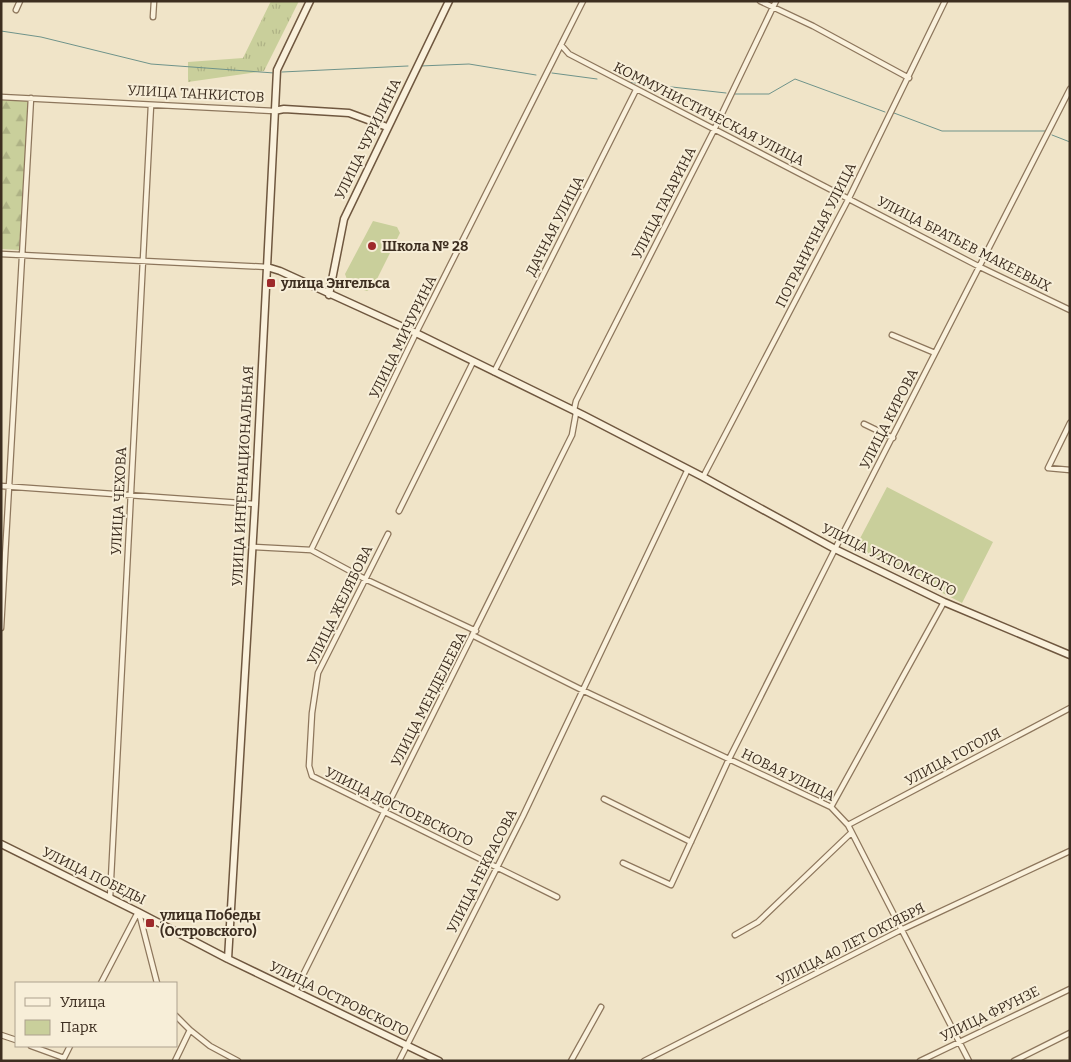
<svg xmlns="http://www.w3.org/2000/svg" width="1071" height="1062" font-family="Bitter,serif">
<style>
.grass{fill:url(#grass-tufts)}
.forest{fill:url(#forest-firs)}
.park{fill:#c9cf9b}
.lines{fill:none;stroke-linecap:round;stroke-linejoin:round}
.stream{stroke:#6f938a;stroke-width:1}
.street-casing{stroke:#8d765c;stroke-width:7}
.secondary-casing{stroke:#6f573f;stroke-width:9}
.street{stroke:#faf1dc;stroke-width:4.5}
.secondary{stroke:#faf1dc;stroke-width:6}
.poi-dot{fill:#9e2a2b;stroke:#f7eed8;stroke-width:2}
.labels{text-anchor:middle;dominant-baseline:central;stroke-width:4;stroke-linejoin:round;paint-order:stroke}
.street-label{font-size:14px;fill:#3d2e20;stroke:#f7eed8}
.poi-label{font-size:14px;font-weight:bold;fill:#3d2e20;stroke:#f7eed8;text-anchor:start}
</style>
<defs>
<pattern id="grass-tufts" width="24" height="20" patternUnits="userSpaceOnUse" patternTransform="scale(1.25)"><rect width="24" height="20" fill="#c9cf9b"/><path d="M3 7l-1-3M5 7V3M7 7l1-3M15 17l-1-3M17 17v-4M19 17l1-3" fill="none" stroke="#aeb285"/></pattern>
<pattern id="forest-firs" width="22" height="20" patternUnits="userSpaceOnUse" patternTransform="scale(1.25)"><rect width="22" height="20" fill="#c9cf9b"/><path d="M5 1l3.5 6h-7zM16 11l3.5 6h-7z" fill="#aeb285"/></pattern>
</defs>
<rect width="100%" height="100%" fill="#f0e4c8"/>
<path class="grass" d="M271,1h28l-35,70 -76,11v-20l55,-4z"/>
<path class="forest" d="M1,100l28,1 -10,149 -18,-1z"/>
<path class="park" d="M373,221l24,6 3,6 -27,54 -6,4 -18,-6 -4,-11z
M887,487l106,55 -31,61 -107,-55z"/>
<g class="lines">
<path class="stream" d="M1,31l40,6 110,27 123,9
M420,66l49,-2 67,11
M282,72l126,-6
M552,73l45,6
M627,82l99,11
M735,94h34l26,-15 90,33
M894,113l48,18h103
M1052,135l18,7"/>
<g class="street-casing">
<path id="street" d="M760,1l53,25 96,52
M16,10l4,-9
M153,17l1,-16
M561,45l8,9 411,213 90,43
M1,97l273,14
M1,254l266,13
M892,335l43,18
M494,372l142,-282
M1070,423l-22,45 22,2
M864,424l29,14
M703,477l146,-279 96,-197
M1,486l254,18
M399,511l74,-149
M388,534l-70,139 -6,40 -3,53 3,10 245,121
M252,547l59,3 54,29 111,52
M311,550l105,-217 167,-332
M1,628l30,-530
M474,636l108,54 249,117 17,18 121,236
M604,799l87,43
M831,807l113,-205
M848,825l222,-117
M623,863l48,22 58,-126 106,-210 235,-460
M110,898l41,-793
M139,913l18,70
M735,935l23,-13 93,-89
M101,983l37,-71
M295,991l277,-556 4,-22 -2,-3 2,-9 138,-271 62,-129
M190,1030l20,16 28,15
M1,1035l15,5
M31,1046l33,12
M63,1060l7,-14
M175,1061l15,-31 -14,-14
M399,1061l124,-245 165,-347
M571,1061l30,-54
M644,1061l259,-132 167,-78
M920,1061l150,-72
M1014,1061l56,-28"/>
</g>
<g class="secondary-casing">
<path id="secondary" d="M274,111l10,-2 65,4 38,14
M267,267l13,4 136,62 167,82 120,62 132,72 109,53 126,53
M329,295l15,-76 105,-218
M1,844l137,68 90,47 211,102
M228,959l27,-455 22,-434 33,-69"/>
</g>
<use href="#street" class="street"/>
<use href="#secondary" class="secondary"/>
</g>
<g class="poi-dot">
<circle cx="372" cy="246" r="5"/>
<rect x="266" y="278" width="10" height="10" rx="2.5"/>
<rect x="145" y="918" width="10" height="10" rx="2.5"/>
</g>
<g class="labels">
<g class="street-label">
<text transform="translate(196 94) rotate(3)">УЛИЦА ТАНКИСТОВ</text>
<text transform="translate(709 114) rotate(27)">КОММУНИСТИЧЕСКАЯ УЛИЦА</text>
<text transform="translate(368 139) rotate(-64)">УЛИЦА ЧУРИЛИНА</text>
<text transform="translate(664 203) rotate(-63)">УЛИЦА ГАГАРИНА</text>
<text transform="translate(555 226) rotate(-63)">ДАЧНАЯ УЛИЦА</text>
<text transform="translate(816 235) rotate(-63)">ПОГРАНИЧНАЯ УЛИЦА</text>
<text transform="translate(964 244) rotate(27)">УЛИЦА БРАТЬЕВ МАКЕЕВЫХ</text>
<text transform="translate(403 337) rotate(-64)">УЛИЦА МИЧУРИНА</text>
<text transform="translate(889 419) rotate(-63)">УЛИЦА КИРОВА</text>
<text transform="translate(243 476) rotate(-87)">УЛИЦА ИНТЕРНАЦИОНАЛЬНАЯ</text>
<text transform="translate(119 501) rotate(-87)">УЛИЦА ЧЕХОВА</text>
<text transform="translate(889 560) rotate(26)">УЛИЦА УХТОМСКОГО</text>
<text transform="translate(340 605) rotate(-64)">УЛИЦА ЖЕЛЯБОВА</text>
<text transform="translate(429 699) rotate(-63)">УЛИЦА МЕНДЕЛЕЕВА</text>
<text transform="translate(953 757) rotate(-28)">УЛИЦА ГОГОЛЯ</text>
<text transform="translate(788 775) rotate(26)">НОВАЯ УЛИЦА</text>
<text transform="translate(399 807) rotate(26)">УЛИЦА ДОСТОЕВСКОГО</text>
<text transform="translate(482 871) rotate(-63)">УЛИЦА НЕКРАСОВА</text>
<text transform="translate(94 876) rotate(26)">УЛИЦА ПОБЕДЫ</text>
<text transform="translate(851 944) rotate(-27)">УЛИЦА 40 ЛЕТ ОКТЯБРЯ</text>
<text transform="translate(339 999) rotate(26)">УЛИЦА ОСТРОВСКОГО</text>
<text transform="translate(990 1014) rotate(-26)">УЛИЦА ФРУНЗЕ</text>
</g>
<g class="poi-label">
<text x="382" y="246">Школа № 28</text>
<text x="281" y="283">улица Энгельса</text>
<text x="160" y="915">улица Победы<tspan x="160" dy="16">(Островского)</tspan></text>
</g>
</g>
<rect width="1071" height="1062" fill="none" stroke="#3d2e20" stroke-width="5"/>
<rect x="15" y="982" width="162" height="65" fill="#f7eed8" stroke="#ada18e"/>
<rect x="25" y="998" width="25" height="8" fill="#faf1dc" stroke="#ada18e"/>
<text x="60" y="1007" font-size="15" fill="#3d2e20">Улица</text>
<rect x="25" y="1020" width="25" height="15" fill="#c9cf9b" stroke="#ada18e"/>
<text x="60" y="1032" font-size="15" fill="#3d2e20">Парк</text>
</svg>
